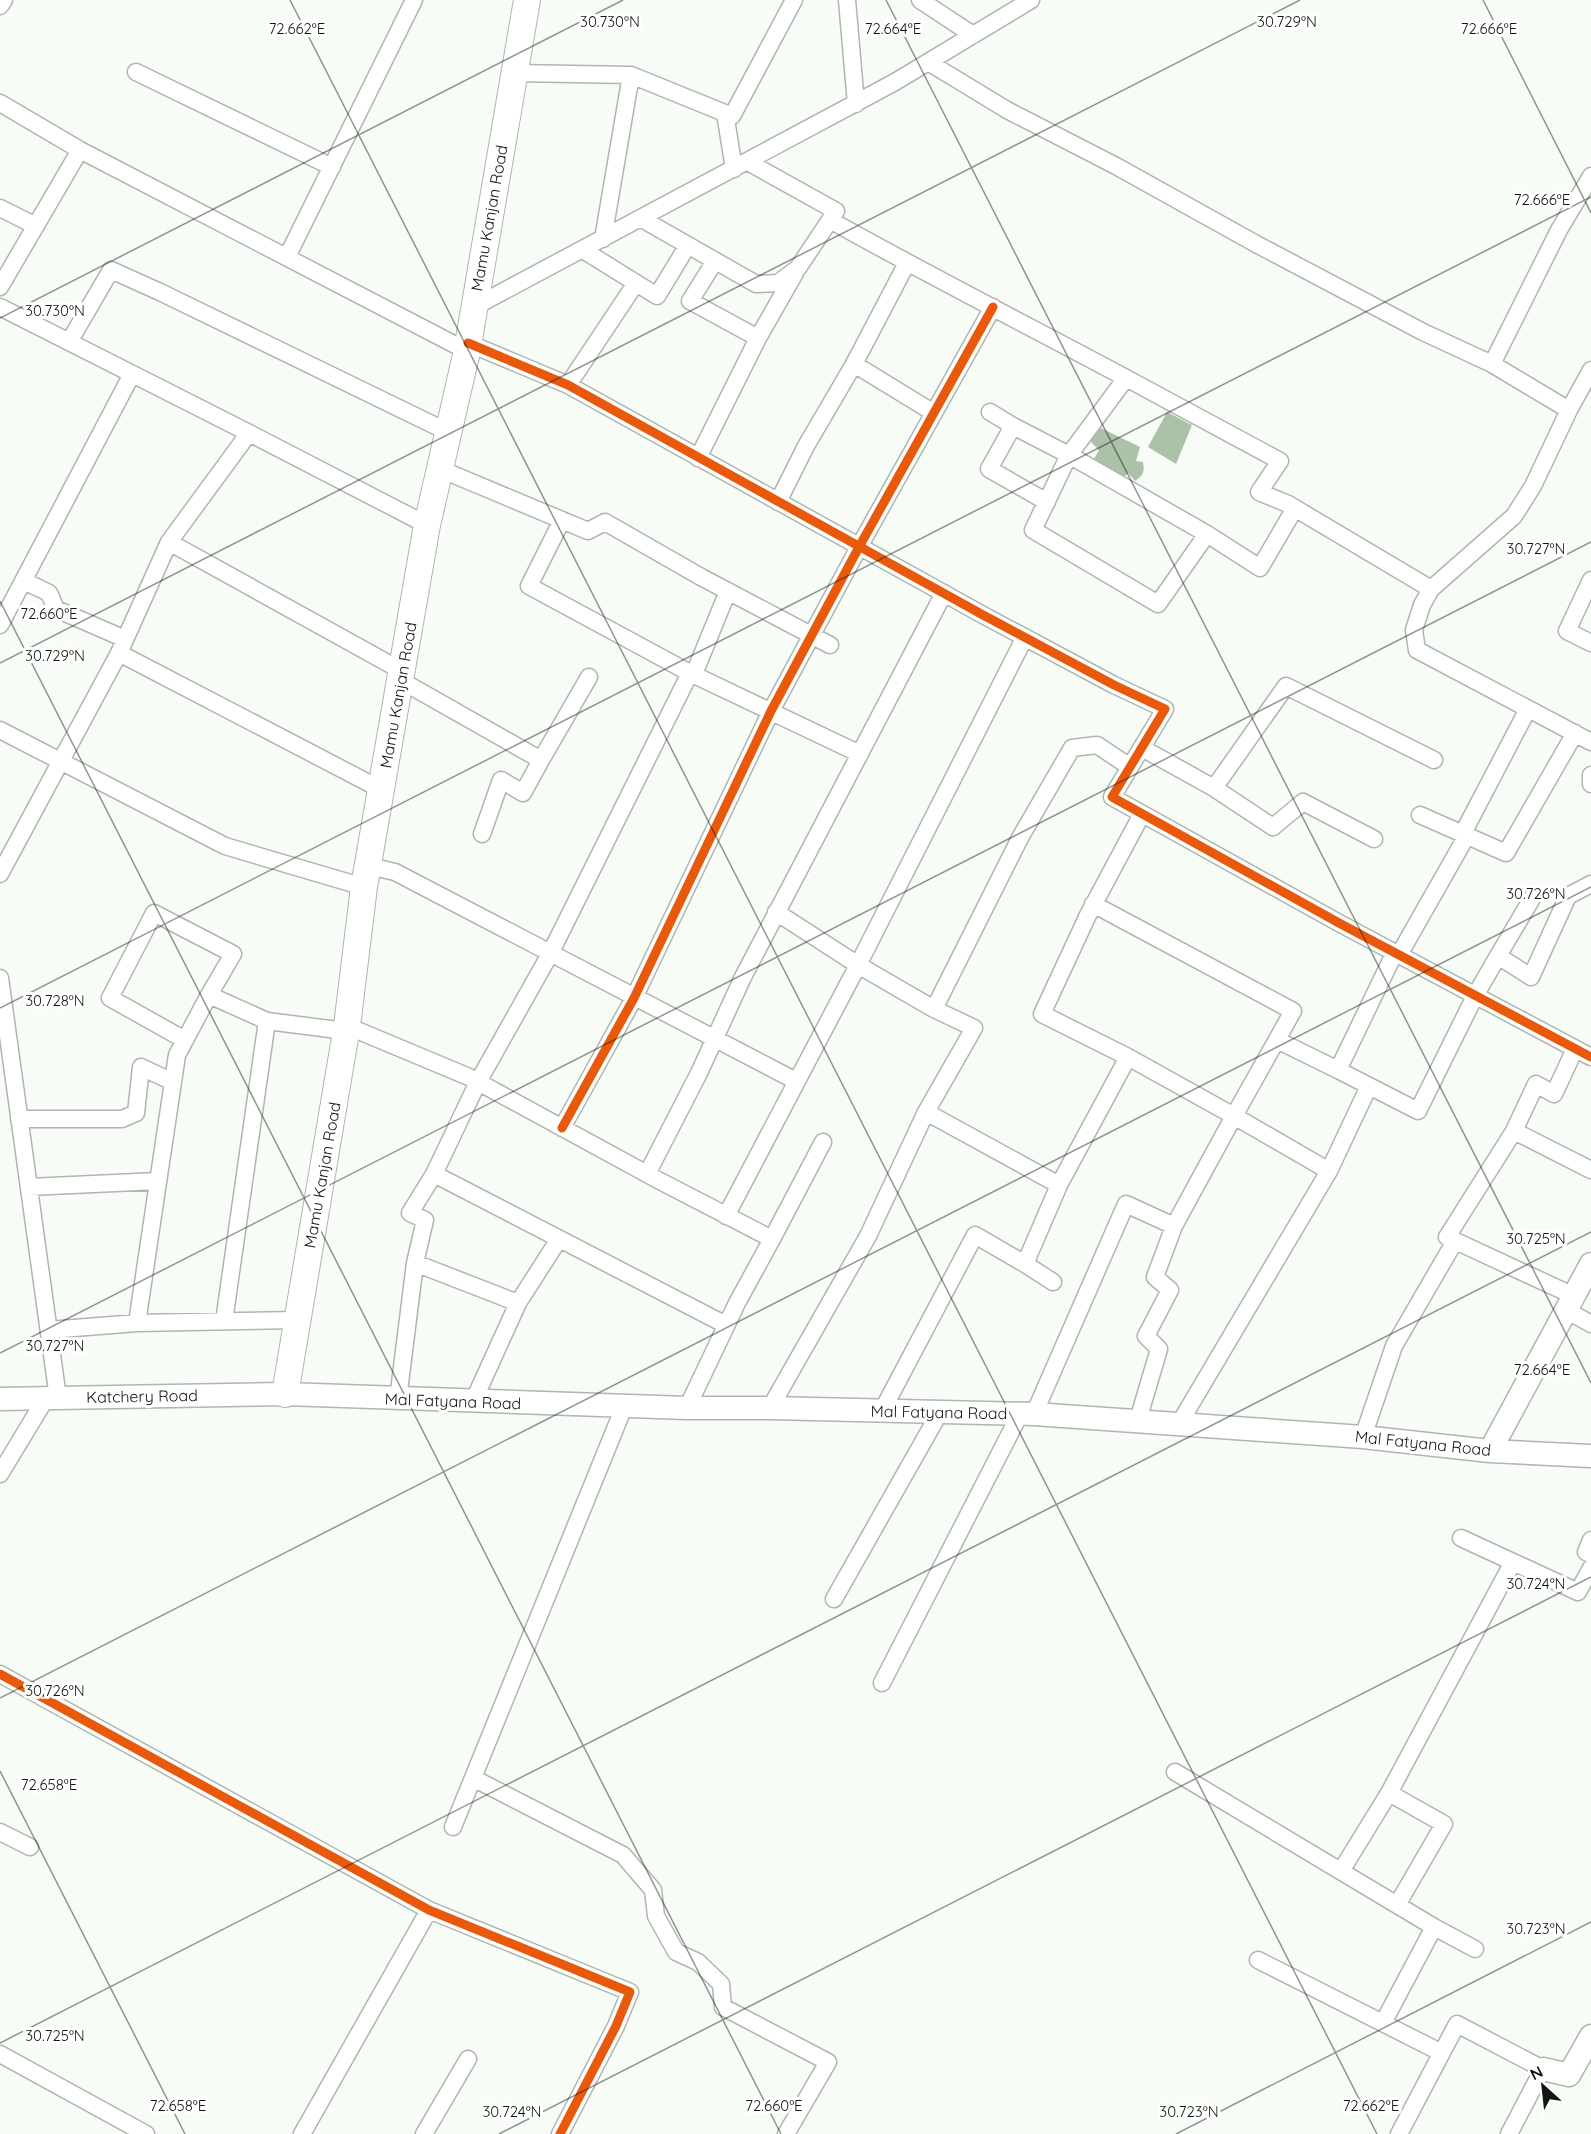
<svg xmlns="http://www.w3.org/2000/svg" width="1591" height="2134" font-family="Quicksand,sans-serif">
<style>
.water{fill:#abc2a8}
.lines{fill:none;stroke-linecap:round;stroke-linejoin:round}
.street-casing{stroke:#b0b5b0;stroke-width:19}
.secondary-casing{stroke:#b0b5b0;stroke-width:25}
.primary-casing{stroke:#b0b5b0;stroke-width:28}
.street{stroke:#fefffe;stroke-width:16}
.secondary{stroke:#fefffe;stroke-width:22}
.primary{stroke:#fefffe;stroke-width:26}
.cycleway-casing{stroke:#fff;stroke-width:13}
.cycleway{stroke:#e8590c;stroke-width:9}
.ticks{fill:none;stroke:#121711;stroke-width:1.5;stroke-opacity:0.45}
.labels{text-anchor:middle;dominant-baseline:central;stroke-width:6;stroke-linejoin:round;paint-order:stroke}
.street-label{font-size:16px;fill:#121711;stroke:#fff}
.ticks-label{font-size:15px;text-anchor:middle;fill:#121711;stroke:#fff;stroke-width:6;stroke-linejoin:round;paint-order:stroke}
</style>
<rect width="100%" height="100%" fill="#f7fcf7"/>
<path class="water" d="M1167,412l25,13 -16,39 -28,-17z
M1101,428l39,19 -4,14 7,1c2,9 0,14 -8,19l-7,-8 -10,10 -22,-17 -2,-7 5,-9 -9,-9z"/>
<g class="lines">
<g class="street-casing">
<path id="street" d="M847,0l9,104
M920,0l53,35
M0,6l4,-6
M928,62l79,48 109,56 142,79 165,87 69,32 67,-134 32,-54
M136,72l196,95
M514,73l117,2 101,41 62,-116
M0,103l80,47 387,201
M725,113l9,56
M0,208l36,18
M642,219l114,65 22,-1 20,-15 38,-57 -88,-49
M830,220c98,55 197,105 296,158
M603,239l28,-164
M583,250l74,46 31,-51
M287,257l127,-257
M715,261l-25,40 68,37
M0,287l80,-137
M0,307l249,126
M474,307l421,-225 136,-82
M69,342l42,-72 49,22 288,140
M468,343l100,42 415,230 131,70 51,24 -53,88 227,126 252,134
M854,364l53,-101
M1492,364l77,46 22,-40
M568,385l68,-102
M990,412l23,14 56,29 57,-77 154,83 -21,31 29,12 143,85 83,-73 19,-30 36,-76
M1013,426l-24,43 58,33
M1069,455l138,79 -49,70 -125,-74z
M698,458l60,-120 37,-65
M440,469l148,62 17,-9 96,55 129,68
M778,502l28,-56 48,-82 80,49
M562,520l-33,66 161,87 170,81
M1207,534l53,34 35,-60
M169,542l233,129
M1591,580l-24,51 24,12
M24,581l25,12 7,16 69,30
M1431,589l-9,16 -8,25 3,20 174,92
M0,625l132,-251
M119,653l263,137
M694,674l34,-83
M400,680l141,80 48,-83
M0,730l225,116 139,41
M1142,748l72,40
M1591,775v9
M1420,815l86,38 69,-120
M482,834l19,-54 22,13 18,-33
M1462,835l66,-126
M1374,839l-71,-37 -30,25 -59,-39 72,-102 148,74
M369,866l26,6 401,209
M0,874l119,-221 50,-111 80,-109 178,92
M1093,904l200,107 -59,105 95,55 -150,253
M776,912l82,53 167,-328
M1395,952l-57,118 80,41 57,-115 23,-40 33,21 37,-81 23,-12
M1399,955l67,-118
M1498,956l36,-61
M0,978l58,420
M934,1009l87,-173 51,-88 25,-3 33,22
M347,1026l122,51 189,103 114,59 51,-97
M185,1040l-75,-42 44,-85 79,41 -24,41
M1277,1040l61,30
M1128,1057l106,59 -60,110
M926,1112l133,73 69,-128 -86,-43 46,-99 54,-101
M19,1119h103l14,-6 5,-46 32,15
M562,1128l72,-130 137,-287 88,-164 134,-240
M1514,1131l22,-47 18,10 21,-45
M1329,1171l40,-85
M434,1174l292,151
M647,1174l52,-101 44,-96 201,-384
M29,1187l129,-6
M726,1216l132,-251 76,44 40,19 -48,84 -58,124 -98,172
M415,1263l10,-43 -15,-7 24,-39 44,-92 72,-128 140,-281
M1025,1264l28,18
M1574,1296l-127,-59 67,-106 77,39
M1566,1310l25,14
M224,1321l43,-300
M137,1323l40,-268 32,-60 58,26 79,10
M49,1330l88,-7 160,-3
M398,1399l17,-136 103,40
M473,1402l45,-99 41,-64
M687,1408l50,-105 35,-64
M882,1411l93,-176 50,29 34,-79
M1034,1414l92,-210 48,22 -19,51 15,13 -24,46 13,13 -21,71
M1363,1437l31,-91 61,-105
M0,1474l46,-76
M1461,1538l117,54 13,-24
M1591,1540l-5,12 5,2
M834,1599l106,-187
M0,1674l429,236 201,82 -14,34 -56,108
M882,1683l138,-269
M1175,1772l259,155 41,22
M473,1778l150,77 30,35 3,26 20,36 22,10 23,22 2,23 105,55 -42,72
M1389,1793l124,-231
M453,1827l171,-420
M0,1832l30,15
M1341,1871l48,-78 55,31 -47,81
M1258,1960l184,93
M1383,2023l51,-96
M0,2054l146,80
M302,2134l127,-224
M424,2134l44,-75
M1399,2134l58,-110 86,45 -34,65"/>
</g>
<g class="secondary-casing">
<path id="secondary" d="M0,1399l285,-5 402,14h83l264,6 329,23 127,14 101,5
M1490,1451l101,-187
M1543,2069l26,6 22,-39"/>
</g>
<g class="primary-casing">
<path id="primary" d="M285,1394l62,-368 17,-139 63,-362 40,-174 60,-351"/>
</g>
<use href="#street" class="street"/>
<use href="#secondary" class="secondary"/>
<use href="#primary" class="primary"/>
<g class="cycleway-casing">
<path id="cycleway" d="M468,343l100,42 415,230 131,70 51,24 -53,88 227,126 252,134
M562,1128l72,-130 137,-287 88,-164 134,-240
M0,1674l429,236 201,82 -14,34 -56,108"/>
</g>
<use href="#cycleway" class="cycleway"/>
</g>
<path class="ticks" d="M290,0l1087,2134M886,0l705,1383M1483,0l108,213M0,318l623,-318M0,601l781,1533M0,663l1300,-663M0,1008l1591,-811M0,1353l1591,-811M0,1698l1591,-811M0,1771l185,363M0,2043l1591,-811M499,2134l1092,-557M1176,2134l415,-212"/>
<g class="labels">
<g class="street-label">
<text transform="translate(489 218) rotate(-80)">Mamu Kanjan Road</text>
<text transform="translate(398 695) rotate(-80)">Mamu Kanjan Road</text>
<text transform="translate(322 1175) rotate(-80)">Mamu Kanjan Road</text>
<text transform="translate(142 1396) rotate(-1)">Katchery Road</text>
<text transform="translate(453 1401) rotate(2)">Mal Fatyana Road</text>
<text transform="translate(939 1412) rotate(1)">Mal Fatyana Road</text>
<text transform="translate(1423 1443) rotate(6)">Mal Fatyana Road</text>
</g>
</g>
<g class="ticks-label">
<text x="610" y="27">30.730°N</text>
<text x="1287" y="27">30.729°N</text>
<text x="297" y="34">72.662°E</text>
<text x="893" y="34">72.664°E</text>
<text x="1489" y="34">72.666°E</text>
<text x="1542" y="205">72.666°E</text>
<text x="55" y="316">30.730°N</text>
<text x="1536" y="554">30.727°N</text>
<text x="49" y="619">72.660°E</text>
<text x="55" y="661">30.729°N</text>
<text x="1536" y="899">30.726°N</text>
<text x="55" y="1006">30.728°N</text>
<text x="1536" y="1244">30.725°N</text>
<text x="55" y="1351">30.727°N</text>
<text x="1542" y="1375">72.664°E</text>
<text x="1536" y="1589">30.724°N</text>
<text x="55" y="1696">30.726°N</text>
<text x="49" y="1790">72.658°E</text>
<text x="1536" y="1934">30.723°N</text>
<text x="55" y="2041">30.725°N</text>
<text x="178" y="2111">72.658°E</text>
<text x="774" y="2111">72.660°E</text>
<text x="1371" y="2111">72.662°E</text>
<text x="512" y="2117">30.724°N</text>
<text x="1189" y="2117">30.723°N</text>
</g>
<g transform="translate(1543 2086) rotate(333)" stroke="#ffffff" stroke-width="4.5" paint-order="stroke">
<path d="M0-4.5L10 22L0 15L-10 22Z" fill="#121711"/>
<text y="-9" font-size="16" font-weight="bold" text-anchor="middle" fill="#121711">N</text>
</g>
</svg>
